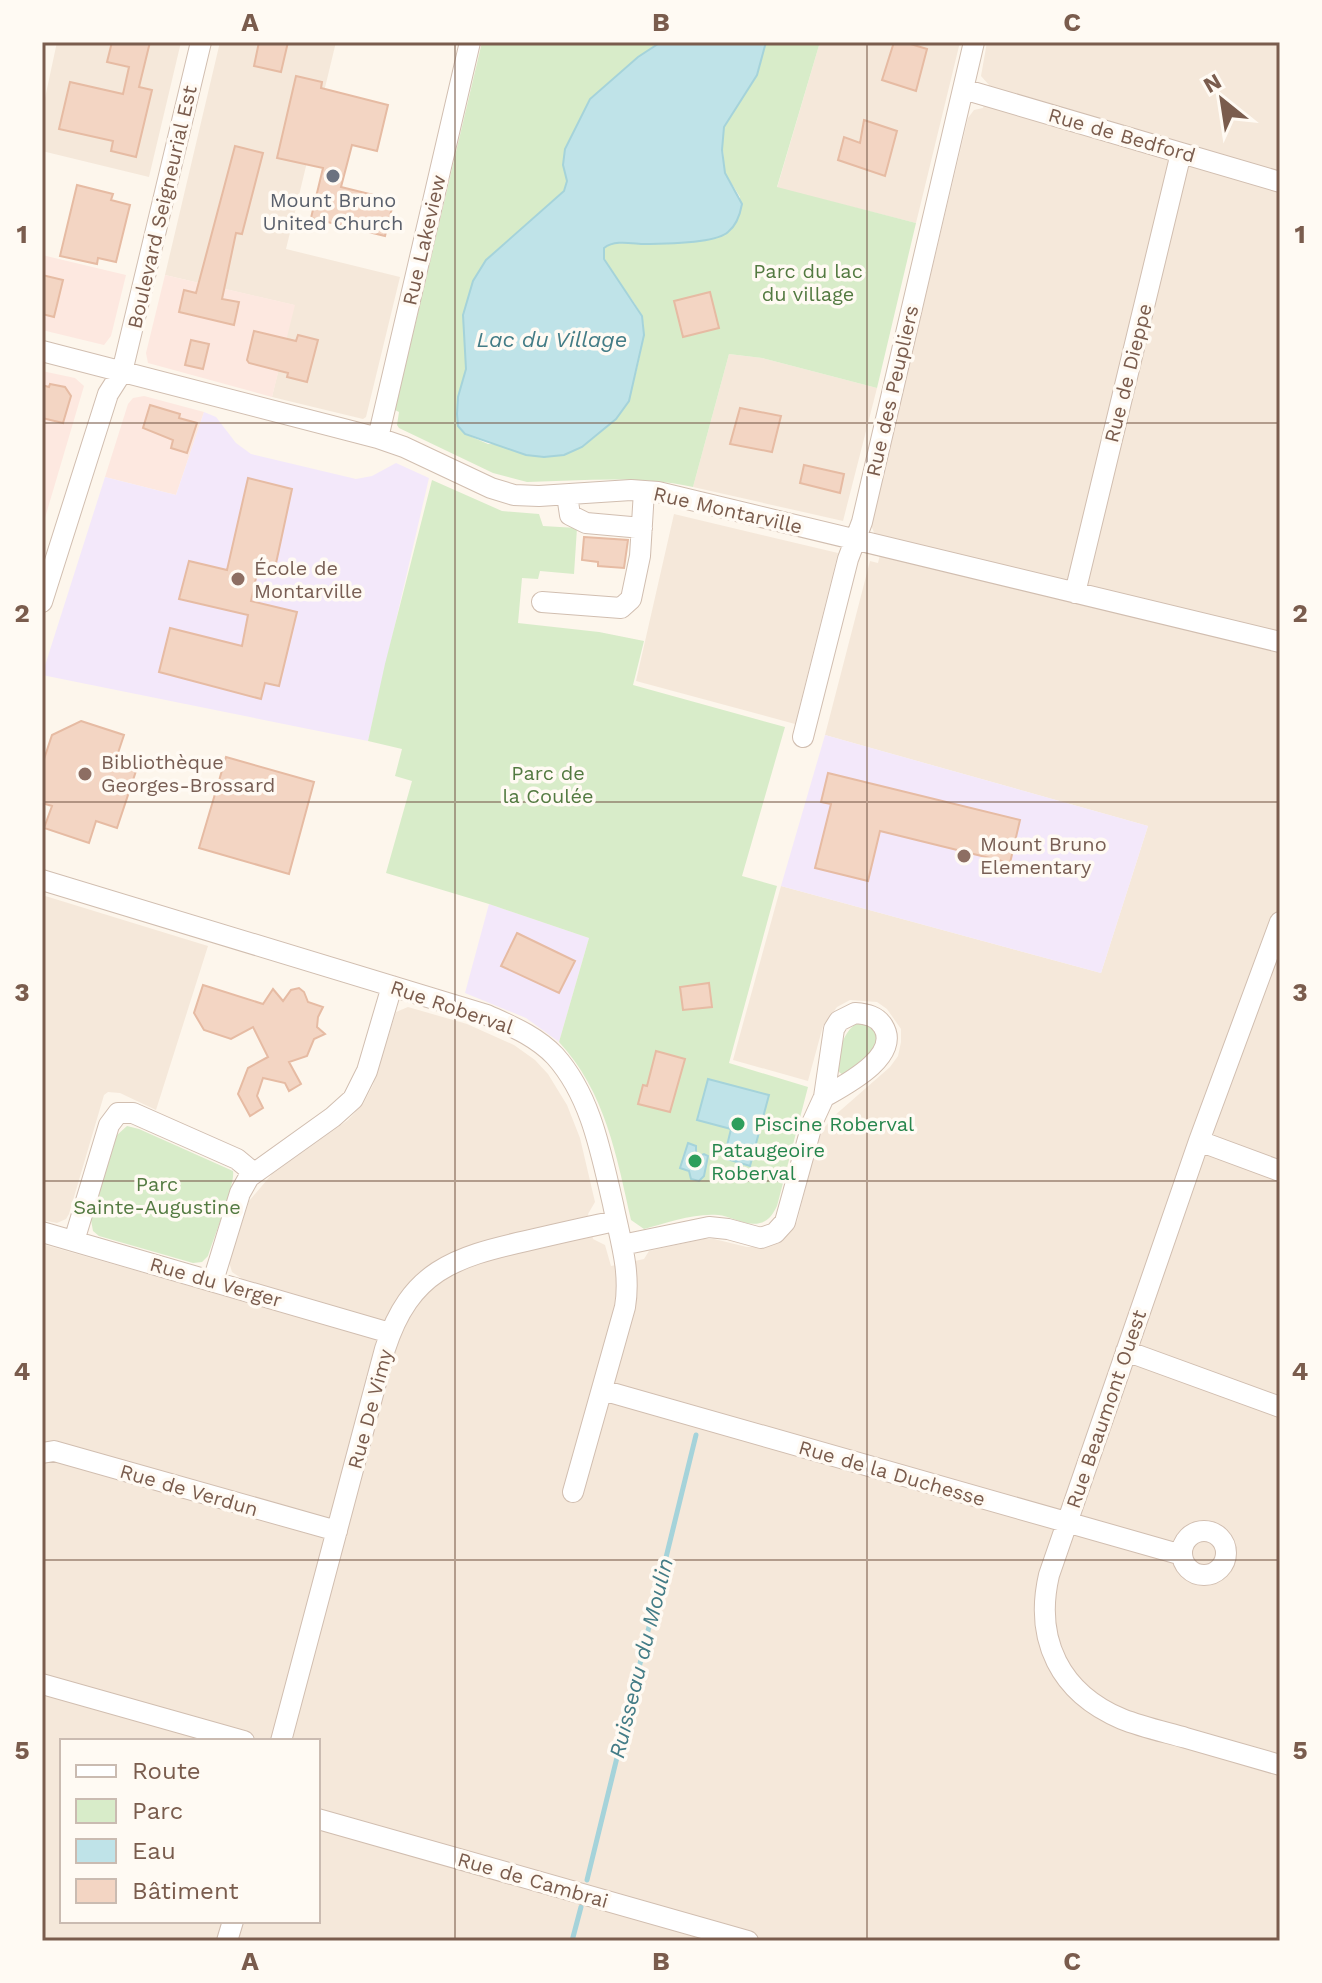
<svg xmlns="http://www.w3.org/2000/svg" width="1322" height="1983" font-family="'Work Sans',sans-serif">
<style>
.residential{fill:#f5e8da;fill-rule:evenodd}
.commercial{fill:#fde8e0}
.education{fill:#f3e8fa}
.green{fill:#d8ecc9}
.water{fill:#bfe3e8;stroke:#a5d3da;stroke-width:2}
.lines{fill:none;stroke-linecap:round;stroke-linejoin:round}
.stream{stroke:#a5d3da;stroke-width:5}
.building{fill:#f3d5c3;stroke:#e6bba3;stroke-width:2}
.minor-casing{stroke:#d1beb0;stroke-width:22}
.minor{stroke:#fff;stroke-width:20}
.grid{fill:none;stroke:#7a5c4d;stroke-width:2;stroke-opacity:0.55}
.worship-dot{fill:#6b7280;stroke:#fffaf3;stroke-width:3}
.education-dot{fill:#8d6e63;stroke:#fffaf3;stroke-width:3}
.leisure-dot{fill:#2e9e5b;stroke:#fffaf3;stroke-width:3}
.labels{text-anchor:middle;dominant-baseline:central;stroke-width:7;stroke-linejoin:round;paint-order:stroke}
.street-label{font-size:20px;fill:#7a5c4d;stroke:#fffaf3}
.worship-label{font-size:20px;fill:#5b616d;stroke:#fffaf3}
.park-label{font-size:20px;fill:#537a41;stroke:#fffaf3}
.education-label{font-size:20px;fill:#785e54;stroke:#fffaf3;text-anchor:start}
.leisure-label{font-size:20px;fill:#27864d;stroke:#fffaf3;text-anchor:start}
.water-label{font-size:22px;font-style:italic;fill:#437c86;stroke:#fffaf3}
.neatline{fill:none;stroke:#7a5c4d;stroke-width:3}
.grid-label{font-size:26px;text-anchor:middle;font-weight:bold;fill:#7a5c4d}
</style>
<rect width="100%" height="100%" fill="#fdf6ec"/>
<path class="residential" d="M57,42h124l-32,135 -107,-26v-39z
M220,42h116l-50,207 114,28 -34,140 -3,2 -91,-22 22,-92 -129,-30z
M820,42h140l-44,181 -139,-35z
M987,42h293v1899h-1238v-697l193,55 6,-21 -9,-6 -3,-10 20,-61 23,-27 76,-54 15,-16 10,-19 23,-73 12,-5 59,17 47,21 21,15 13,14 19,31 13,33 15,64 -7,12 5,25 12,6 6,21 33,-7 5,-8 54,-12h11l33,8h14l19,-7 17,-18 19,-77 8,-17 10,-12 56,-49 8,-11 3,-14v-13l-14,-20 -10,-7 -27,-2 -13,7 -14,19 -15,55 -75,-21 48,-174 320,87 47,-147 -323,-91 45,-174 8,2 6,-25 -9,-3 -4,-10 97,-407 6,-8 9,-2 6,-23 -8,-9zM62,1741h256v180h-256z
M729,354l33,4 115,30 -34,133 -150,-34z
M674,514l164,39 -43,171 -159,-43z
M42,895l166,51 -52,164 -36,-17 -12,-1 -4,3 -35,119 -3,5 -9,4 -15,-3z"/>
<path class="commercial" d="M42,255l84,20 -15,61 -7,9 -62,-15z
M165,275l130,30 -23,92 -124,-34 -2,-10z
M42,371l33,7 9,8 -42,142z
M144,396l60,16 -28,83 -71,-18 23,-73 5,-6z"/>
<path class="education" d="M204,412l12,5 20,26 15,11 105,25 16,-3 24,-13 33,15 -61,263 -326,-66 63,-198 71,18z
M825,735l323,91 -47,147 -320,-87z
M489,904l100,34 -30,104 -33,-24 -61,-25z"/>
<path class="green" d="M482,42h179l-23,15 -48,42 -25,50 -2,16 4,16 -3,10 -78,69 -23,55 3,54 -8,28 7,37 23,10 94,3c41,-30 48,-44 58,-92 2,-12 6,-25 2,-37 -6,-22 -42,-49 -38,-70l10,-5 41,1 58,-6 18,-8 9,-17v-16l-15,-24 -3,-34 2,-12 33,-52 9,-33h54l-43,145 139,36 -39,165 -115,-30 -33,-4 -36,133c-56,-12 -110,-6 -166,-5l-34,-9 -94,-45 -2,-3 2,-13 -4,-2z
M432,480l70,31 37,3 4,12 34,2 -3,46 -34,-3 -2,8 -16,-1 -4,45 81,9 45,9 -11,44 152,42 -43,149 35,10 -48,177 79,24 -31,119c-4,8 -8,15 -17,17 -13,4 -29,-7 -42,-8 -24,-2 -51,8 -74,14l-13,-9c-14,-63 -26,-129 -72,-178l30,-104 -100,-34 -103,-31 26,-92 -17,-5 7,-27 -34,-8 17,-77z
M858,1023l12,2 7,10 -3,15 -31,25 -4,-3c-4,-15 5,-43 19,-49z
M127,1126l12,3 94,42c3,11 -20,69 -25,85l-6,6 -9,1 -94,-27 -6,-5 -2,-11 26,-85z"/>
<path class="water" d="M661,42h105l-9,33 -33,52 -2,23 3,23 17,31c-2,11 -5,21 -14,28 -13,12 -69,12 -87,12 -12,-1 -27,-4 -37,4v11l38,57 2,19 -15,66 -13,18 -34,28 -18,8 -20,2 -18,-2 -61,-21 -7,-8 -1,-12 1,-17 8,-28 -3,-54 10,-34 13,-21 78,-69 3,-10 -4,-16 2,-16 25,-50 48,-42z
M708,1079l61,16 -19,71 -26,-8 7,-29 -34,-9z
M688,1143l8,3v11l8,-3 4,2 -4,20 -5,5 -8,-2 -2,-8 -9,-3z"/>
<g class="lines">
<path class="stream" d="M587,1880l109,-445
M572,1941l9,-34"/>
</g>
<path class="building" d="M112,42h38l-11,45 13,3 -16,67 -25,-6 2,-10 -54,-12 11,-47 53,12 6,-27 -22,-5z
M259,42h29l-7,30 -27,-6z
M894,42h10l23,7 -11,42 -34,-11z
M296,76l26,6 -1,6 67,17 -11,46 -25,-6 -11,42 53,13 -9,36 -74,-18 12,-50 -46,-10z
M864,120l33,11 -12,45 -47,-16 6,-23 16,6z
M235,146l28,7 -21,81 -6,-1 -14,66 17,3 -5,23 -55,-13 5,-22 12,3z
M77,185l36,9 -2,6 19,5 -14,57 -18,-4 -1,6 -37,-8z
M42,275l21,5 -9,37 -12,-3z
M710,292l9,36 -36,9 -9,-36z
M254,331l42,10 2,-6 20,5 -11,42 -20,-5 1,-4 -39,-10 -2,-3z
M191,340l18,4 -6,25 -18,-4z
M50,384l15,3 6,9 -8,27 -21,-5v-33l7,2z
M150,405l30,9 -1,4 18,5 -10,30 -16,-5 2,-8 -30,-12z
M740,408l41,8 -9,36 -42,-8z
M804,465l40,9 -4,19 -40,-10z
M248,478l44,11 -17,79 -16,-4 -8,37 46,11 -18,74 -14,-3 -4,16 -102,-27 11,-44 72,18 6,-31 -69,-16 10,-38 38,9z
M584,537l44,3 -4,28 -26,-2v-4l-16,-2z
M81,721l43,14 -7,21 22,6 -22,66 -21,-7 -7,22 -45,-15 8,-22 -10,-3v-38l10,-30z
M226,757l88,25 -25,92 -90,-26z
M828,773l192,47 -10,43 -130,-32 -12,50 -53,-13 16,-64 -10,-2z
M517,933l58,28 -16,32 -58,-27z
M709,983l3,24 -29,3 -3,-23z
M203,985l60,19 10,-15 10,12 8,-11 8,-2 5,4 4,10 15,5 -5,10 -1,10 8,7 -11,5 -7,17 -18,6 12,22 -12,7 -4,-8 -22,-5 -6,18 6,12 -13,8 -12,-22 10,-26 20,-11 -15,-30 -22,12 -27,-9 -10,-17z
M656,1051l29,8 -15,53 -32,-8 5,-19 4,1z"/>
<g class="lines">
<g class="minor-casing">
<path id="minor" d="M963,89l317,93
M42,351l336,87 26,9 87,41 23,7 25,1 92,-6 27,2 622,150
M378,438l92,-396
M567,495l3,20 16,8 56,5
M1075,593l106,-440
M42,602l66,-208 14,-22 79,-330
M542,602l79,6 10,-9 9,-43 4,-65
M803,737l45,-178 14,-37 112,-480
M42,880l445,135c24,11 49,21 68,41 36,40 46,97 58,148 7,35 18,67 12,103l-52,185
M1280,922l-81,219 -150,434c-15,65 11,118 73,144 20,8 43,13 64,19 31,9 63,18 94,27
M855,1013c12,1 22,3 28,13 19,30 -38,59 -59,71l10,-68 5,-8z
M1199,1141l81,30
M42,1232l348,101
M74,1241l35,-116 9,-12h15l104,46 17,14
M622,1245l87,-18 19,2 33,9 14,-5 10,-11 28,-101 11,-24
M213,1281l27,-88 9,-16 84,-60 20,-18 14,-28 25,-85
M1126,1351l154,56
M602,1390l580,165
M42,1453l12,-2 283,80
M1182 1553a22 22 0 1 1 44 0a22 22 0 1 1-44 0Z
M42,1684l202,57
M281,1741l104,-392c25,-78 69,-92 141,-108 30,-7 60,-14 90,-20
M318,1819l430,122
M227,1941l6,-20"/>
</g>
<use href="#minor" class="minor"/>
</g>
<path class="grid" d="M455,42v1899M867,42v1899M42,423h1238M42,802h1238M42,1181h1238M42,1560h1238"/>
<circle class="worship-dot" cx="333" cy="176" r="8"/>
<g class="education-dot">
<circle cx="238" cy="579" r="8"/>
<circle cx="85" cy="774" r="8"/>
<circle cx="964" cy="856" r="8"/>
</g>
<g class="leisure-dot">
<circle cx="738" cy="1124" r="8"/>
<circle cx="695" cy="1161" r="8"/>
</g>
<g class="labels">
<g class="street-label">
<text transform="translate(1122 135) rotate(16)">Rue de Bedford</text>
<text transform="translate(162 207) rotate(-77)">Boulevard Seigneurial Est</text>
<text transform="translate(424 240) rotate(-77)">Rue Lakeview</text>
<text transform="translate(1128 373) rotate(-76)">Rue de Dieppe</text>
<text transform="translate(892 391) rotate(-77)">Rue des Peupliers</text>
<text transform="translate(728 510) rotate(13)">Rue Montarville</text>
<text transform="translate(452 1007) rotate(19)">Rue Roberval</text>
<text transform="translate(216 1282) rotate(16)">Rue du Verger</text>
<text transform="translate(370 1409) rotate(-75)">Rue De Vimy</text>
<text transform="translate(1106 1409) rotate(-71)">Rue Beaumont Ouest</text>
<text transform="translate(892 1473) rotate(16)">Rue de la Duchesse</text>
<text transform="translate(189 1490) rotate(16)">Rue de Verdun</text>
<text transform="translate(533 1880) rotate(16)">Rue de Cambrai</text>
</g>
<g class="worship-label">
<text x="333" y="200">Mount Bruno<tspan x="333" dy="23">United Church</tspan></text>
</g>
<g class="park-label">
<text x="808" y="271">Parc du lac<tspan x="808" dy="23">du village</tspan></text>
<text x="548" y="773">Parc de<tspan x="548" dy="23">la Coulée</tspan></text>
<text x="157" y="1184">Parc<tspan x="157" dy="23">Sainte-Augustine</tspan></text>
</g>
<g class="education-label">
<text x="254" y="568">École de<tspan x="254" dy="23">Montarville</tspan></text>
<text x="101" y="762">Bibliothèque<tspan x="101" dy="23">Georges-Brossard</tspan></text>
<text x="980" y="844">Mount Bruno<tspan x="980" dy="23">Elementary</tspan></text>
</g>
<g class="leisure-label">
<text x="754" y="1124">Piscine Roberval</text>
<text x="711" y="1150">Pataugeoire<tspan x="711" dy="23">Roberval</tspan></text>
</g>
<g class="water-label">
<text x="552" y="339">Lac du Village</text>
<text transform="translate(641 1658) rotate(-76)">Ruisseau du Moulin</text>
</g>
</g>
<rect width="1322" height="1983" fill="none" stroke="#fffaf3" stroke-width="88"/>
<rect x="60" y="1739" width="260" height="184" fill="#fffaf3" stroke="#cabbb1" stroke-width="2"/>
<rect x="76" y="1765" width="40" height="12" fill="#ffffff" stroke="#cabbb1" stroke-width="2"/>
<text x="132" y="1779" font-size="24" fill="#7a5c4d">Route</text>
<rect x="76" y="1799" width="40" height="24" fill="#d8ecc9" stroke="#cabbb1" stroke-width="2"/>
<text x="132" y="1819" font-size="24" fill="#7a5c4d">Parc</text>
<rect x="76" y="1839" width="40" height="24" fill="#bfe3e8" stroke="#cabbb1" stroke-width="2"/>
<text x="132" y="1859" font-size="24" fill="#7a5c4d">Eau</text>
<rect x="76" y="1879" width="40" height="24" fill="#f3d5c3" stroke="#cabbb1" stroke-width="2"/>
<text x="132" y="1899" font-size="24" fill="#7a5c4d">Bâtiment</text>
<g transform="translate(1222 100) rotate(330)" stroke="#fffaf3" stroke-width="6" paint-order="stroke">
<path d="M0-6L14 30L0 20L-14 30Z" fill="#7a5c4d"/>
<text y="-12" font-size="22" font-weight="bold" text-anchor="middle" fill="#7a5c4d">N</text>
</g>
<rect x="44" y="44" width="1234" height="1895" class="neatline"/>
<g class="grid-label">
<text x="250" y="31">A</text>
<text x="661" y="31">B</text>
<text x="1072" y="31">C</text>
<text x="22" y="243">1</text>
<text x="1300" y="243">1</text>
<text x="22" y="622">2</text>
<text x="1300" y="622">2</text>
<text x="22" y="1001">3</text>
<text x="1300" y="1001">3</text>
<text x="22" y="1380">4</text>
<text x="1300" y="1380">4</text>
<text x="22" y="1759">5</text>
<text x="1300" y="1759">5</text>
<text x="250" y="1970">A</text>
<text x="661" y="1970">B</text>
<text x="1072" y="1970">C</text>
</g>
</svg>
